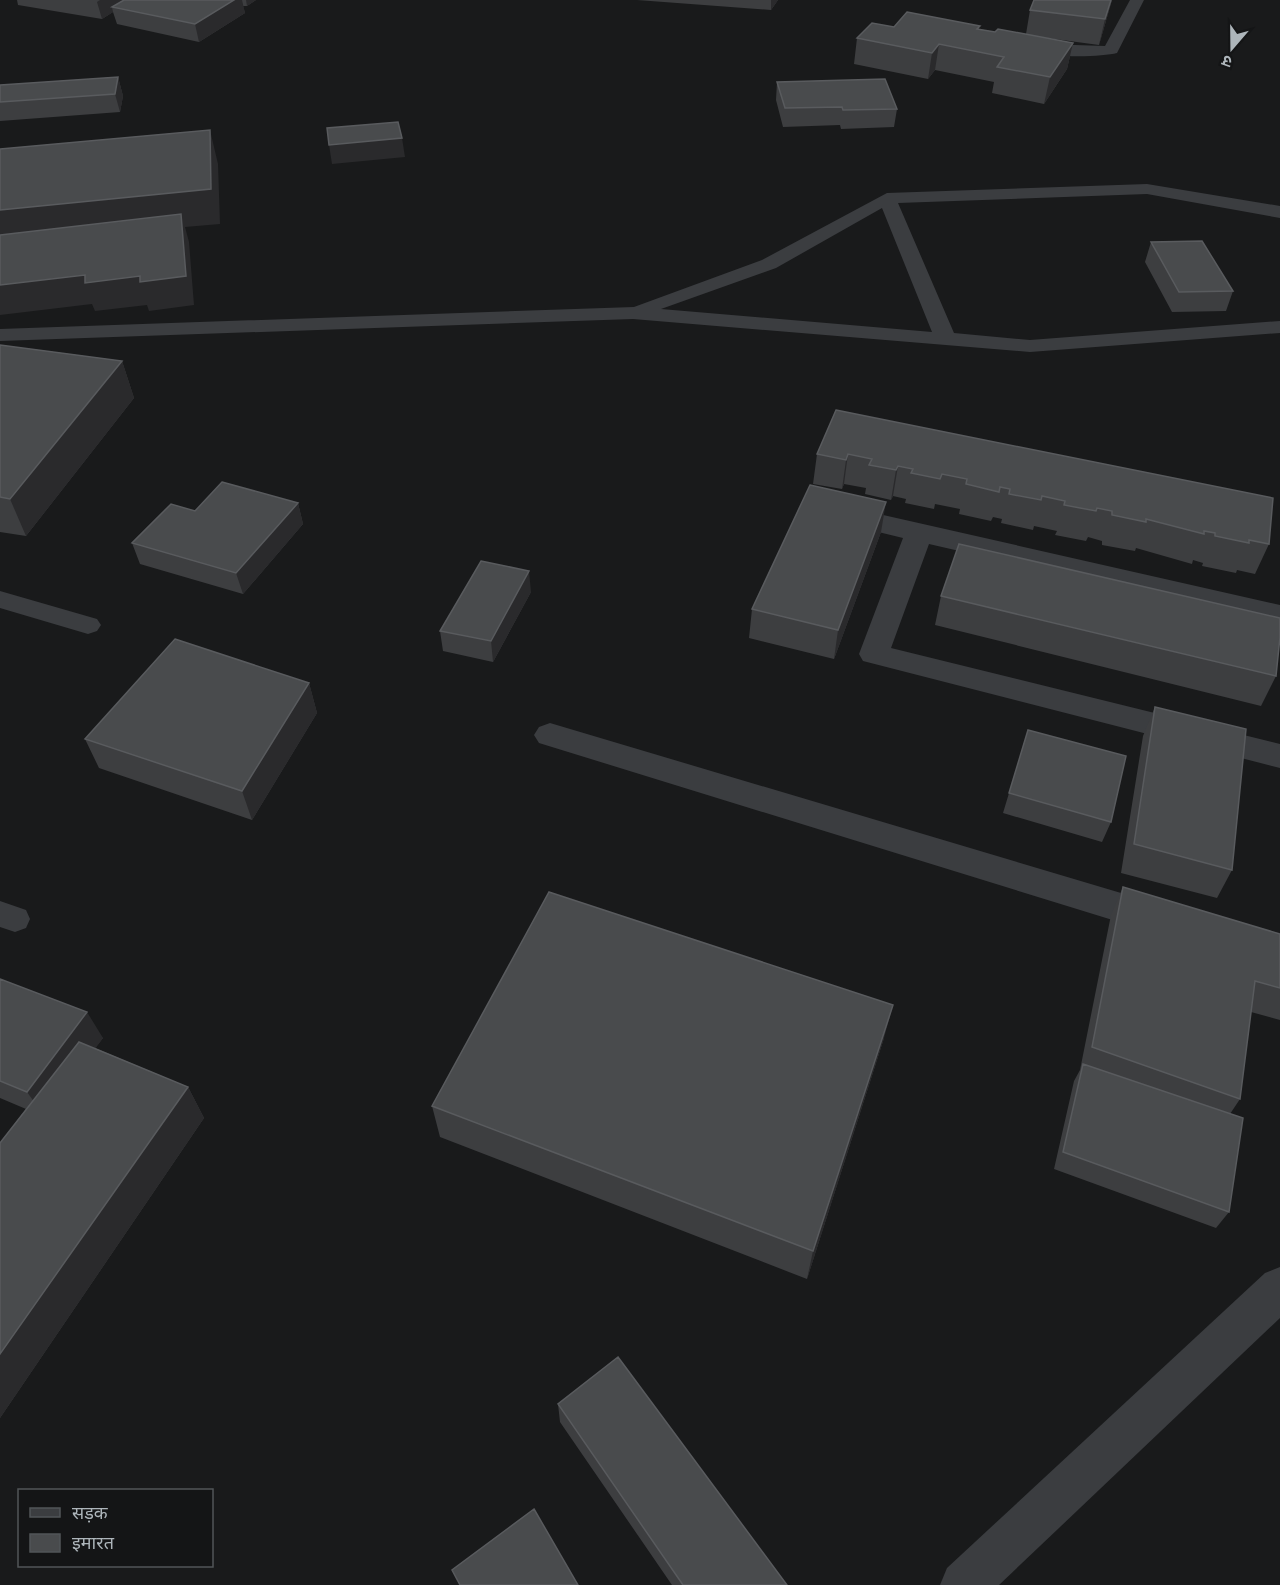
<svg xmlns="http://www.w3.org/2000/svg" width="1280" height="1585" font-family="Ubuntu,'Noto Sans Devanagari',sans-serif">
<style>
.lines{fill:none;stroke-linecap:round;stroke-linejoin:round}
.service{fill:#3b3d40;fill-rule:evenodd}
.minor{fill:#3b3d40;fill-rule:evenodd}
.tertiary{fill:#3b3d40;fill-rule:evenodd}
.wall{fill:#3d3e40}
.shaded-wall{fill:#2a2a2c}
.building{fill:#494b4d;stroke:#595b5e;stroke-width:1.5}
</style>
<rect width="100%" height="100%" fill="#191a1b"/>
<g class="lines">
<path class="service" d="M1130,0h14l-27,53c-15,4 -71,6 -80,-4l8,-5 60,2z
M1147,184l133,22v12l-133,-24 -249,9 56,130 76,7 250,-19v12l-250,19 -397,-33 -633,22v-12l634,-22 128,-47 125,-67zM882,208l50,124 -271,-23 115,-41z
M0,591l97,28 4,6 -4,6 -9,3 -88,-26z
M0,901l26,9 4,9 -4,9 -11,4 -15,-5z"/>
<path class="minor" d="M839,505l441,100v20l-351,-81 -38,104 389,96v24l-417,-107 -4,-7 44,-116 -74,-18 -4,-6 4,-6z
M550,723l608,181 13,5 5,10 -5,10 -13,5 -619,-191 -5,-8 5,-8z"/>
<path class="tertiary" d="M1280,1267v51l-281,267h-59l7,-17 318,-295z"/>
</g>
<path class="wall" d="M17,0h239l-9,6h-4l2,7 -46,29 -82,-18 -4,-12 -11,7 -84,-14z
M637,0h141l-7,10z
M1112,0l-13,45 -52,-7 26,5 -6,26 -23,35 -52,-11 2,-11 -59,-12 -7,9 -74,-15 3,-26 37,-11 85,2 16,3 31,2 4,-24z
M118,77l5,19 -3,16 -120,9v-36z
M777,82l120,27 -3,18 -53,2 -1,-4 -57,2 -7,-27z
M1151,242l82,49 -7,20 -54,1 -27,-50z
M0,345l122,16 12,37 -108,138 -26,-4z
M836,410l433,134 -14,30 -18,-4 -1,3 -34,-7 1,-3 -10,-3 -1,4 -56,-16 -1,3 -33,-6v-4l-14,-4 -2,4 -31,-6 2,-4 -23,-5 -1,4 -32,-7 1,-4 -9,-2 -2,4 -32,-7 1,-5 -25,-5 -1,5 -29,-6 1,-4 -13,-3 -2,4 -26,-6 1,-6 -22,-4 -2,5 -29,-5 4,-30z
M298,503l5,21 -60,70 -103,-30 -8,-21z
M881,532l-47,127 -85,-21 3,-29z
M531,592l-38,70 -50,-11 -3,-20z
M941,596l335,80 -15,30 -326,-81z
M309,683l8,30 -65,107 -153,-52 -14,-29z
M1155,707l77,163 -15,28 -96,-25 22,-137z
M1022,750l89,72 -9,20 -99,-29z
M1123,887l157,47v86l-29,-8 -11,87 -10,15 -1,98 -13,16 -162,-59 20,-88 6,-11 31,-155z
M0,979l103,59 -8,10 93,39 16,31 -204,300v-275l26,-34 -26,-11z
M884,1038l-77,241 -367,-142 -8,-31z
M558,1404l229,181h-115l-112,-163z"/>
<path class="shaded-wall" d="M100,0h30l-18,7 1,5 -11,7 -5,-17z
M234,0h8l3,13 -46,29 -4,-18z
M246,0h10l-9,6z
M771,0h7l-7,10z
M1111,0h1l-13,45 6,-26z
M1073,43l-6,26 -23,35 6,-27z
M939,44l-4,26 -7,9 4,-26z
M118,77l5,19 -3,16 -5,-18z
M210,130l8,34 2,60 -35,3 4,15 5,63 -45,6 -2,-6 -52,6 -3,-7 -92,11v-30l85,-10 55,1 -140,-30v-36z
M402,138l3,19 -73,7 -3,-19z
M122,361l12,37 -108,138 -16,-37z
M848,454l-4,30 -2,5 4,-29z
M898,466l-5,30 -2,4 5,-30z
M886,502l-5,30 -47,127 4,-29z
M298,503l5,21 -60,70 -7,-21z
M529,571l2,21 -38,70 -2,-21z
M309,683l8,30 -65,107 -10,-29z
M893,1005l-9,33 -77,241 6,-28z
M87,1012l16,26 -58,79 -18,-25z
M188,1087l16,31 -204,300v-64z"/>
<path class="building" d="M124,0h110l-39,24 -83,-17z
M1034,0h77l-6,19 -75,-9z
M907,12l73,14 -3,3 18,3 3,-3 75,14 -23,34 -53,-10 7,-10 -65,-13 -7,9 -75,-15 15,-15 22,4z
M118,77l-3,17 -115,8v-17z
M885,79l12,30 -54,1 -1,-3 -57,1 -8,-26z
M398,122l4,16 -73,7 -2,-17z
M210,130l1,59 -211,21v-61z
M181,214l5,62 -46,6v-6l-55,7v-8l-85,10v-50z
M1202,241l31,50 -54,1 -28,-50z
M0,345l122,16 -112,138 -10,-2z
M836,410l437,88 -4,46 -20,-4v3l-34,-7v-3l-11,-2v3l-58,-15v3l-34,-7v-4l-15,-3 -1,3 -32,-6 1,-4 -23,-5 -1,4 -32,-6 1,-5 -10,-2 -1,5 -33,-8 1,-5 -25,-5 -2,5 -29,-6 2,-4 -15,-3 -2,4 -27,-5 3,-6 -24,-5 -2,6 -29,-6z
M222,482l76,21 -62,70 -104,-30 39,-39 24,7z
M810,485l76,17 -48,128 -86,-21z
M959,544l321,74v19l-4,39 -335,-80z
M481,561l48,10 -38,70 -51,-10z
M175,639l134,44 -67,108 -157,-52z
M1155,707l91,22 -14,141 -98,-26z
M1028,730l98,26 -15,66 -102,-29z
M1123,887l157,47v54l-25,-7 -15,118 -148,-52z
M549,892l344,113 -80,246 -381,-145z
M0,979l87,33 -60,80 -27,-11z
M79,1042l109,45 -188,267v-211z
M1083,1064l160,54 -14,94 -166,-60z
M618,1357l169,228h-104l-125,-181z
M534,1509l44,76h-118l-8,-15z"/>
<rect x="18" y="1489" width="195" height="78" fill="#141516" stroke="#515558" stroke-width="1.5"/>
<rect x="30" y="1508" width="30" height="9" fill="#3b3d40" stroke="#515558" stroke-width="1.5"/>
<text x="72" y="1519" font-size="18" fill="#adb5ba">सड़क</text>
<rect x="30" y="1534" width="30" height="18" fill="#494b4d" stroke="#515558" stroke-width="1.5"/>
<text x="72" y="1549" font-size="18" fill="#adb5ba">इमारत</text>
<g transform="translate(1232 48) rotate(200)" stroke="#141516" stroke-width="4.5" paint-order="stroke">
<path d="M0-4.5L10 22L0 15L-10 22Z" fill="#adb5ba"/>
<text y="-9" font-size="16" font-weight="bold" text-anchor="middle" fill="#adb5ba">उ</text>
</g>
</svg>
